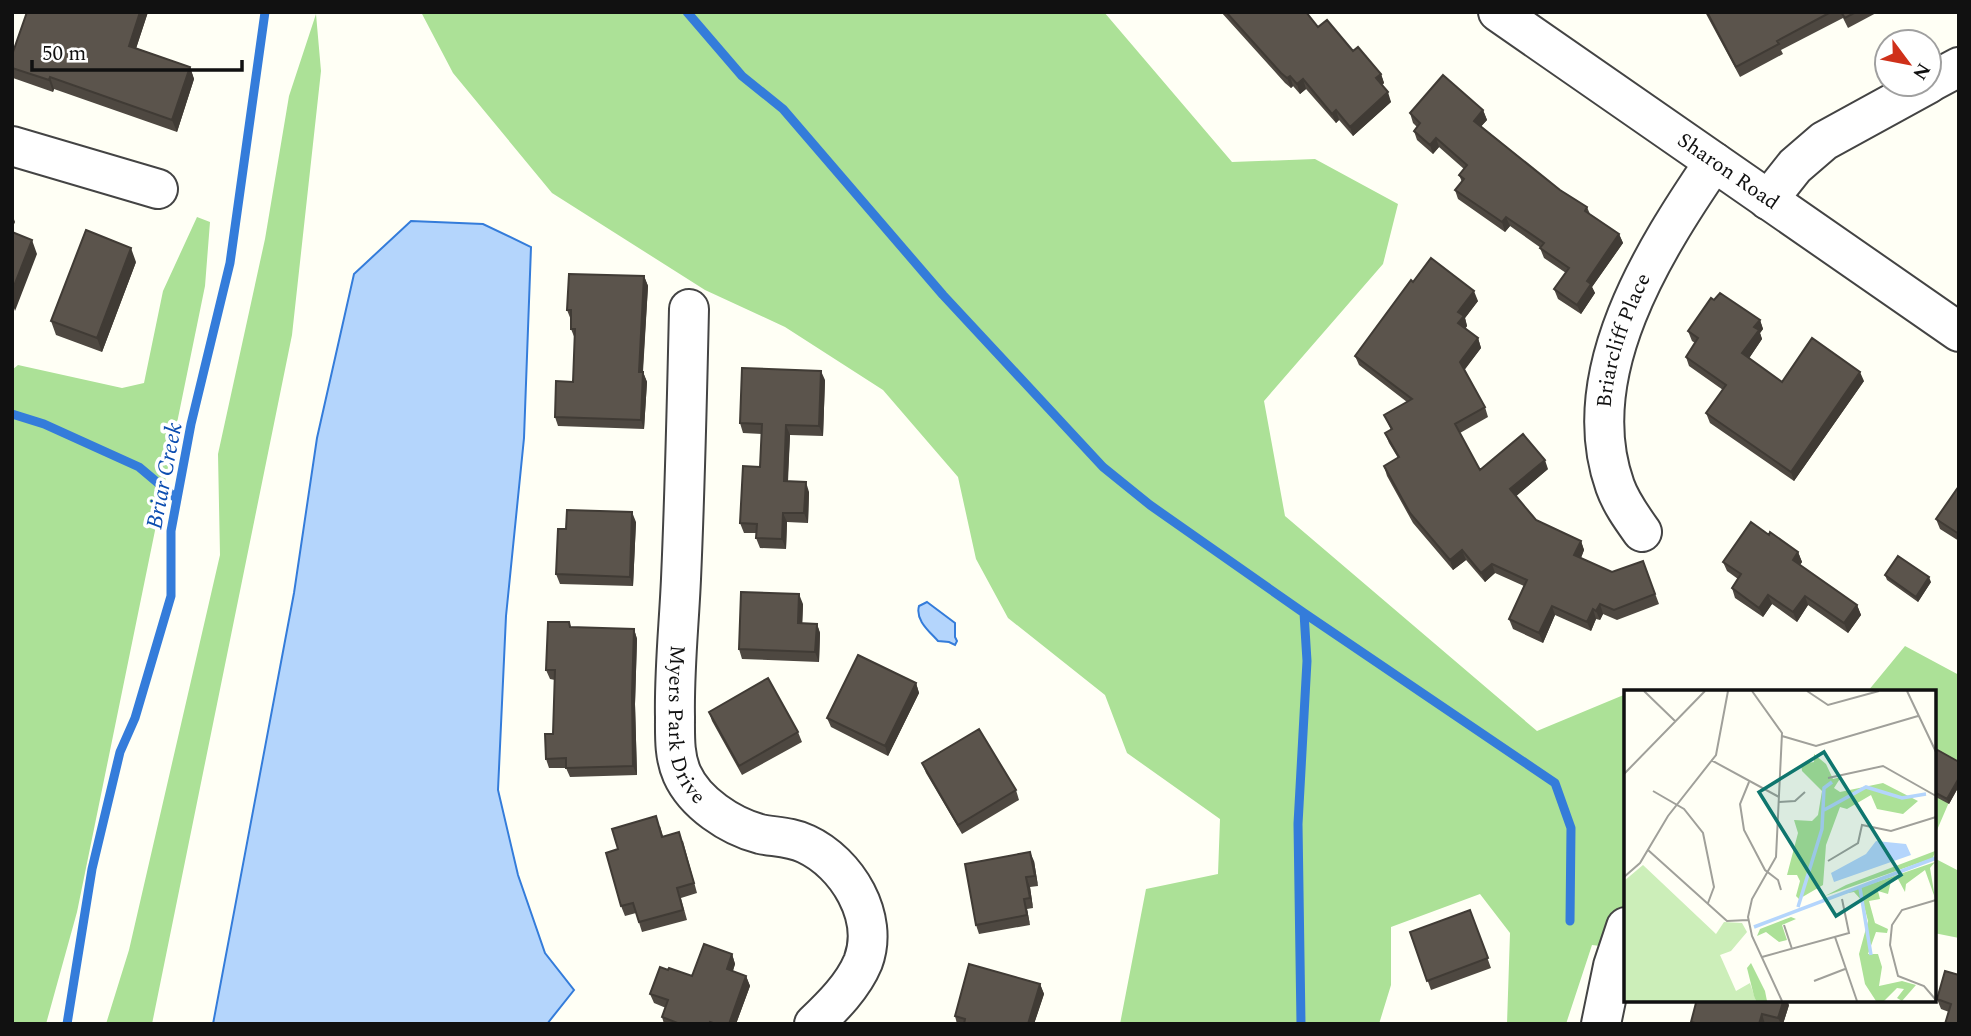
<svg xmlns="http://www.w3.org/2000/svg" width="1971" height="1036" font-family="Spectral,serif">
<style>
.forest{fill:#ace197}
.water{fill:#b4d5fc;stroke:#347cda;stroke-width:2}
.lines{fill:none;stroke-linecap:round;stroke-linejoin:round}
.stream{stroke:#347cda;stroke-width:9}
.minor-casing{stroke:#444;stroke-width:42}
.minor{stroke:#fff;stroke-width:38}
.wall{fill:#4e4841}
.shaded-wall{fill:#403b35}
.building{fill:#5b544c;stroke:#403b35;stroke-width:2}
.labels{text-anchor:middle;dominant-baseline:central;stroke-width:7;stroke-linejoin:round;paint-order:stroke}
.street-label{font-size:21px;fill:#111;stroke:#fff}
.water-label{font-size:23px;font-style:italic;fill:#0c4db0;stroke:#fff}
.inset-river{fill:none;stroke:#b4d5fc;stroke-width:3.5}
.inset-road{fill:none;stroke:#a0a09a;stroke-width:2}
.view{fill:#0f766e;fill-opacity:0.15;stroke:#0f766e;stroke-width:3.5}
.inset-edge{fill:none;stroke:#111;stroke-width:3.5}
</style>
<rect width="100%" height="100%" fill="#fffff5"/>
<path class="forest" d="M421,12h683l128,150 83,-3 83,45 -15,60 -119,137 21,115 252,215 89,-37v255l-34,-4 -26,79h-59l3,-91 -30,-39 -89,33v58l-12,39h-259l26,-135 72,-15 2,-55 -93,-66 -22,-58 -97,-77 -32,-59 -18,-82 -75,-87 -98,-63 -80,-37 -153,-97 -99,-120z
M316,14l5,57 -29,264 -140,689h-46l23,-74 91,-395 -2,-101 47,-215 24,-143z
M197,217l13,5 -5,64 -128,626 -31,112h-34v-654l6,-5 104,23 22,-5 19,-92z
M1905,646l54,29v104l-25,58v-146h-66z
M1934,858l25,13v67l-25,-5z"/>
<path class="water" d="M411,221l72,3 48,23 -7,191 -18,178 -8,174 20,85 27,78 29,37 -27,34h-334l81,-431 23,-155 37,-164z
M927,602l28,21v14l2,4 -2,4 -6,-3 -11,-1c-9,-10 -23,-21 -19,-35z"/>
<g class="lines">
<path class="stream" d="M687,12l55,64 41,33 160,186 160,172 47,38 154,108 251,170 16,45 -1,93
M12,414l32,10 95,43 38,32
M67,1024l25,-155 28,-117 15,-34 36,-122v-65l20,-107 39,-161 35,-251
M1301,1024l-3,-200 9,-163 -3,-48"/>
<g class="minor-casing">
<g id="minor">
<path id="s1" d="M1498,12l461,320"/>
<path d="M1929,83l30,-16"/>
<path d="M12,146l146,43"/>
<path d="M1768,200l27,-34 29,-25 104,-57"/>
<path id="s2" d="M689,309c-2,90 -4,180 -8,270 -2,46 -7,92 -6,138 0,19 -1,39 7,57 13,29 48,52 78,60 15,3 32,3 46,10 41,19 74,73 57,118 -10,24 -30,44 -49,62"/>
<path id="s3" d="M1642,532c-10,-14 -21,-29 -27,-46 -40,-112 39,-236 99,-324"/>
<path d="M1601,1024l12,-58 13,-39"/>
</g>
</g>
<use href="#minor" class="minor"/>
</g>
<path class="wall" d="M27,12h121l-12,36 54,19 4,12 -17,53 -123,-43 -1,3 -40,-14 -1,-23z
M1221,12h85l12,15 35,24 28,23 3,9 -2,2 9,17 -38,34 -14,-16 -3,3 -30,-34 -6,5 -7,-8 -2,2 -6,-5z
M1705,12h173l-30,16 -5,-10 -62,32 2,4 -43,23z
M1483,110l4,10 -6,6 79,64 27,17 3,7 29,20 4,9 -31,44 3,6 -14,21 -23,-15 -4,-10 12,-16 -22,-15 -4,-10h1l-31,-22 -5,6 -47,-33 -3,-9 7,-8 -3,-7 5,-6 -25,-22 -6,7 -16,-14 -3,-9 3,-4 -4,-4 -3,-10z
M136,262l-34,90 -46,-17 -5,-14z
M644,276l4,10 -5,86 4,10 -3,47 -86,-3 -3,-9 18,-35 2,-43 -4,-10v-9l-4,-10z
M1413,282l65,19 -13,17 2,8 -2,3 13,9 3,10 -17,22 21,37 3,10 -28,16 20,37 68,-1 -32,27 20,24 45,21 3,9 -3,8 31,14 31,-11 16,43 -42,16 -14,-6 -3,6 -4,-1 -5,12 -36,-16 -12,28 -30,-14 -4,-10 15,-33 -29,-13 -10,9 -19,-22 -13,10 -40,-47 -26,-47 -3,-10 14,-8 -9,-15 -4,-10 6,-3 -7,-15 23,-13 -48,-37 -4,-9z
M1714,300l46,20 3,9 -3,4 2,6 -13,19 33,24 82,-1 -70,100 -84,-58 -4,-10 17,-23 -34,-24 -3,-9 9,-14 -3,-2 -4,-10z
M825,380l-2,56 -33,-1 -2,47 21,10 -1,31 -21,-1 -1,27 -26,-1 -4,-10v-5h-12l-4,-10 20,-56 2,-33 -19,-1 -3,-10z
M1959,486v55l-19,-12 -4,-10z
M636,522l-3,64 -73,-2 -4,-10 10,-45z
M1769,535l29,17 4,10 -2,3 57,40 4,10 -13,18 -40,-28 -11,17 -25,-18 -9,13 -28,-19 -3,-10 6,-9 -11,-8 -4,-9z
M1885,575l46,7 -13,20 -31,-22z
M803,604l-1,19 15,1 3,9 -1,29 -77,-3 -3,-10z
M569,622l2,5 63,2 3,10 -2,65 2,71 -67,2 -4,-9h-17l-3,-9 7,-25 2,-54 -5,-1 -4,-9z
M916,683l3,10 -31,63 -57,-29 -4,-9z
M709,712l89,20 4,10 -60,33 -30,-54z
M1934,748l25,14v24l-10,18 -15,-8z
M922,763l94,27 3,10 -57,34 -36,-61z
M660,826l3,10 20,5 14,52 -16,5 6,22 -45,12 -6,-19 -11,3 -4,-10 -3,-57z
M1034,861l4,25 -8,1 3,21 -6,1 3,16 -51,9 -3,-9z
M1470,910l21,58 -60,22 -21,-58z
M732,954l3,10 -2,7 13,5 4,10 -14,38h-72l-2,-7 4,-9 -12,-5 -4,-9 18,-24 24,6z
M1959,975l-10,37 -8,-3 -4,-10z
M1040,984l4,10 -10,30h-77l-2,-8z
M1789,1005l-6,19h-91l-1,-2z"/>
<path class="shaded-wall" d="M140,12h8l-15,46 -4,-12z
M190,67l4,12 -17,53 -5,-12z
M1381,74l3,9 -5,5 -3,-10z
M1290,76l3,10 -2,2 -4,-10z
M50,77l4,12 -1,3 -4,-12z
M1303,79l3,10 -6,5 -3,-10z
M1388,92l3,10 -38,34 -3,-9z
M1336,110l3,10 -3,3 -4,-9z
M1483,110l4,10 -9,10 -4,-9z
M1436,138l3,9 -6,7 -3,-9z
M12,214l3,8 -3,7z
M1506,217l4,9 -5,6 -3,-10z
M1619,234l4,9 -31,44 3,6 -14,21 -4,-9 10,-24z
M32,240l5,14 -22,57 -3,-9v-11z
M131,248l5,14 -34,90 -5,-14z
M644,276l4,10 -6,95 -3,-9z
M1474,291l4,10 -13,17 2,8 -5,7 -4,-10v-11z
M1760,320l3,9 -3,4 2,6 -16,24 -4,-10 12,-26z
M1478,338l3,10 -18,24 -3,-10z
M821,371l4,9 -2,56 -4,-10z
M643,372l4,10 -3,47 -3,-9z
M1860,372l4,9 -70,100 -3,-9z
M786,425l4,10 -3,56 -3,-10z
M1545,460l3,9 -34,29 -4,-9z
M806,482l3,10 -1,31 -4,-10z
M632,512l4,10 -3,64 -3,-9z
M783,513l4,9 -1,27 -4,-10z
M1581,541l3,9 -6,15 -4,-10z
M1462,550l4,10 -13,10 -3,-10z
M1798,552l4,10 -6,8 -3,-10z
M1492,564l3,9 -10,9 -4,-9z
M1929,577l2,5 -13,20 -2,-5z
M799,594l4,10 -1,29 -4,-10z
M1768,595l4,9 -9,13 -4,-9z
M1805,596l3,9 -11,17 -4,-10z
M1600,604l3,10 -3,6 -4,-9z
M1857,605l4,10 -13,18 -4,-10z
M1552,606l3,9 -12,28 -4,-10z
M1593,609l3,10 -5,12 -4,-9z
M817,624l3,9 -1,29 -4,-10z
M634,629l3,10 -2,65 2,71 -4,-9 -1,-72z
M916,683l3,10 -31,63 -3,-10z
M1959,778v8l-10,18 -2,-5z
M1030,852l4,9 4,25 -3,-10z
M1026,877l4,10 3,21 -3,-10z
M1024,899l3,10 3,16 -3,-10z
M732,954l3,10 -5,15 -3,-10z
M746,976l4,10 -14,38h-7z
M1040,984l4,10 -10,30h-6z
M1784,999h3l2,6 -6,19h-2l-3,-6z
M1762,1014l3,10h-6z"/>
<path class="building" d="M27,12h113l-11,34 61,21 -18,53 -122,-43 -1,3 -37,-12v-13z
M1226,12h80l12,15 9,-7 26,31 5,-4 23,27 -5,4 12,14 -38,35 -14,-17 -4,4 -29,-35 -6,5 -7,-8 -3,2 -6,-5z
M1707,12h124l-54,29 2,3 -43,23z
M1841,12h15l-11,6z
M1443,75l40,35 -9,11 86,69 27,17 -2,4 34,23 -32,47 4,3 -14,21 -23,-16 15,-21 -29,-20 4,-5 -38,-26 -4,5 -47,-32 9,-11 -5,-4 8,-10 -31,-27 -6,7 -16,-14 6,-8 -10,-10z
M86,230l45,18 -34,90 -46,-17z
M12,232l20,8 -20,51z
M1431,258l43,33 -16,21 6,4 -6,7 20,15 -18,24 25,45 -30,17 25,46 43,-36 22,26 -35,29 26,31 45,21 -7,14 38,17 31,-11 12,33 -41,16 -14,-6 -4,7 -3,-2 -6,13 -35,-16 -13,27 -30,-14 18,-39 -35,-16 -11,9 -19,-23 -12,10 -40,-47 -26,-47 15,-9 -14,-24 7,-4 -8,-14 28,-16 -57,-43 56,-76 2,2z
M569,274l75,2 -5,96h4l-2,48 -86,-3 1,-36 17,1 2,-53h-4v-19h-4z
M1720,293l40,27 -6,7 5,3 -17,23 40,29 30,-44 48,34 -69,100 -85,-59 20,-28 -40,-28 12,-19 -10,-7 23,-33 3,2z
M742,368l79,3 -2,55 -33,-1 -2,56 22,1 -2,31h-21l-1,26 -26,-1 1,-14 -17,-1 3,-57 17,1 2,-43 -22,-1z
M1959,486v48l-23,-15z
M567,510l65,2 -2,65 -74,-3 2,-45h8z
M1751,522l18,13 1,-3 28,20 -5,8 64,45 -13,18 -39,-27 -12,16 -25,-17 -9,13 -27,-20 9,-14 -18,-12z
M1898,556l31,21 -13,20 -31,-22z
M741,592l58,2 -1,29 19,1 -2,28 -76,-3z
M548,622h21l1,5 64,2 -2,65 1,72 -67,2v-10l-20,1 -1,-25h8l2,-64h-9z
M858,655l58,28 -31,63 -58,-28z
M768,678l30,54 -59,34 -30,-54z
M979,729l37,61 -58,35 -36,-62z
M1934,748l25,14v16l-12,21 -13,-7z
M656,816l6,21 17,-5 15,51 -17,5 6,22 -44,12 -6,-19 -12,3 -15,-53 12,-4 -6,-20z
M1030,852l5,24 -9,1 4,21 -6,1 3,16 -51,10 -11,-61z
M1470,910l18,48 -61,23 -17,-49z
M704,944l28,10 -5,15 19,7 -17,48h-13l-6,-2 -1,2h-29l-18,-7 6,-17 -18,-6 10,-27 8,3 1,-2 23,8z
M969,964l71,20 -12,40h-64l1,-5 -10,-3z
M1945,971l14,4v49h-14l6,-20 -14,-5z
M1697,999h87l-6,19 -16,-4 -3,10h-60l-8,-2z"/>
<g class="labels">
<g class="street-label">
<text stroke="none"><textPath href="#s1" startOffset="280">Sharon Road</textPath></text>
<text stroke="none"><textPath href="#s3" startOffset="203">Briarcliff Place</textPath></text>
<text stroke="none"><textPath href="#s2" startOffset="418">Myers Park Drive</textPath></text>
</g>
<g class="water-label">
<text transform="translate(165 476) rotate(-79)">Briar Creek</text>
</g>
</g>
<g transform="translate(1624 690)">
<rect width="312" height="312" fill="#fffff5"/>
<path d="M19,175l73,69 8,-12 18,1 5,9 -16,19 -11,4 16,36 14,-8 6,18h-132v-120z" fill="#cceeb9"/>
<path d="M190,64l12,10 7,15 8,-2 -7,11 6,4 43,-9 35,18 -15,13 -26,-5 -6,-14 -24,14 -7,-2 -14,38 -3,40 -24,14 -3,-3 4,-15 -3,-6h-10l11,-42 -4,-13 18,1 6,-6 4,-24 -20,-20 -1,-7 13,-2zM311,161l-2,7 -108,38 21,-11zM311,172l-5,6 5,30 -10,-28 -19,14 -1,8 -7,-13 -7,2 -3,13 -10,-3 2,8 -11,2 6,22 13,6 -1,4 -11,-1 -8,22h10l4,13 -3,19 23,-5 14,4 -14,16 -5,-3 7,-9 -7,-1 -13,13h-8l-11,-17 -6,-30 9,-33 -5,-19 -9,-10 -12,2zM167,227l5,2 -14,6 5,15 -8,2 -13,-10 -9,4 3,-7zM127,273l14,28 2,10h-11l-2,-5 -7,-28z" fill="#ace197"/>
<path d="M252,151l30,3 5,11 -77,27 -3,-9 35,-19z" fill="#b4d5fc"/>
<path class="inset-river" d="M200,120l42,-23 36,11 24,-4M236,198l11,67M174,217l24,-78 2,-41 8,-6M130,237l182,-69"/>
<path class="inset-road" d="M20,1l31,30M128,1l30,42 -6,124 -24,42 -4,18 4,19 30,65M183,1l21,14 51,-14M283,1l29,61M158,46l34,10 102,-30M87,70l68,37M0,84l81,-83M204,88l55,-12 53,30M125,92l-9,22 4,26 21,40 13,10 3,10M29,101l31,18 19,24 11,54 -6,16M155,112l16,-1 10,-9M24,160l79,71 21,-1M204,171l30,-18 4,-18 29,6 45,-14M0,187l16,-14 28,-47 48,-61 12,-64M312,210l-34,10 -10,15 -2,20 8,31 26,10 12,14M160,235l8,24M211,247l22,64M138,267l87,-24 -7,-34M195,289l-5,2 31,-12"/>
<path class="view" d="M200,62l77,123 -65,41 -77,-124z"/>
<rect width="312" height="312" class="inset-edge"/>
</g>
<rect width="1971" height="1036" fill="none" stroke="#111111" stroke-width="28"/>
<g transform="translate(1908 63) rotate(122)"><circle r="33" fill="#ffffff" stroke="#a0a0a0" stroke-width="2"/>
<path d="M0-5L12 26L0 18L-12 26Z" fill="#cf301a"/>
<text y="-10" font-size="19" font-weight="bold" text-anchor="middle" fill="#111111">N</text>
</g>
<path d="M32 60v10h210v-10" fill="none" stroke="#111111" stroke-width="3.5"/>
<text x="42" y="60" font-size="21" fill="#111111" stroke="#ffffff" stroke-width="5" paint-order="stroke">50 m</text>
</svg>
